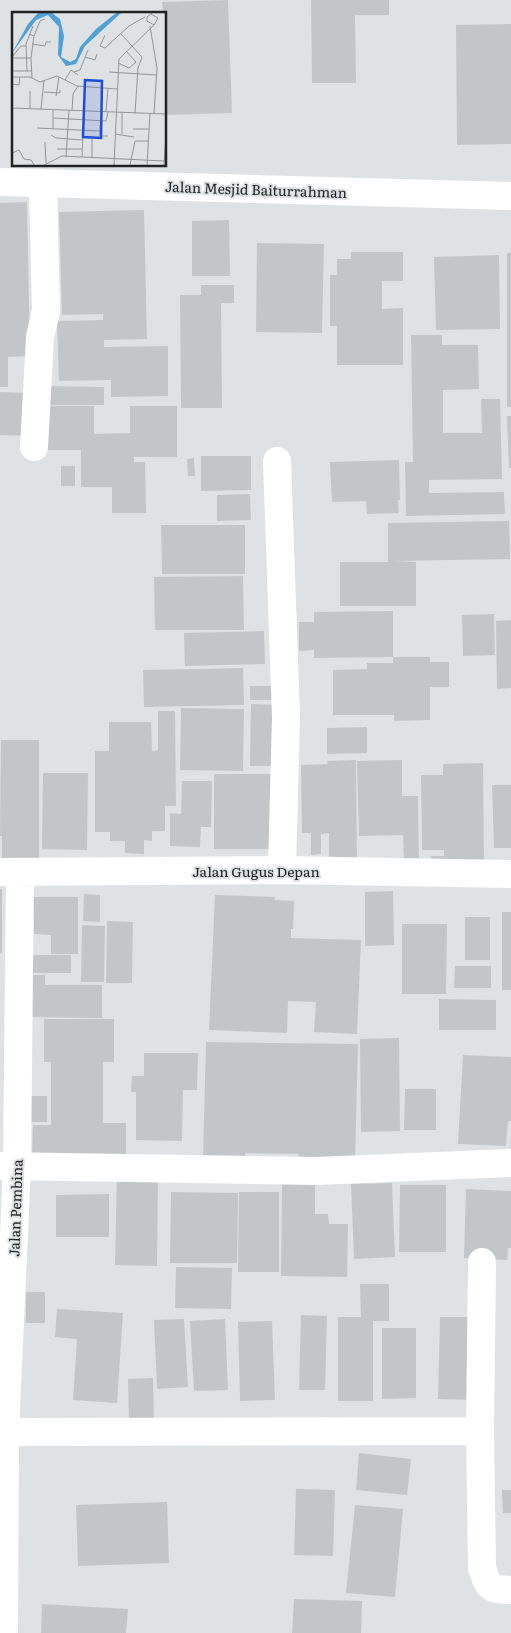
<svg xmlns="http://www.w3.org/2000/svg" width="511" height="1633" font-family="Literata,serif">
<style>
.building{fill:#c3c6c8}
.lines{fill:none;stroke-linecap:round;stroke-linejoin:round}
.minor{stroke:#fff;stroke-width:28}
.labels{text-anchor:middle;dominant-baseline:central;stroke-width:4;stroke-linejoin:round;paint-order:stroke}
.street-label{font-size:14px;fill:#212222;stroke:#dfe2e5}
.inset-road{fill:none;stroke:#939597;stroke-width:1}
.view{fill:#1d4ed8;fill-opacity:0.15;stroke:#1d4ed8;stroke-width:2.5}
.inset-edge{fill:none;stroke:#212222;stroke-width:2.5}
</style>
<rect width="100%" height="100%" fill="#dfe2e5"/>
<path class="building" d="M228,0l4,113 -67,2v-101h-2l-1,-12z
M311,0h78v15h-34l1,68h-44z
M511,24v120l-54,1 -1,-120z
M27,202l3,154 -22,1v30h-8v-184z
M144,210l3,129 -43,1v7l64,-1v50l-57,1v-17l-52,1 -2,-60 46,-1v-6l-41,1 -3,-103z
M229,220l1,56h-38v-55z
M257,243l67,1 -2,89 -66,-1z
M351,252h52v29h-21v28l21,-1v57h-66v-39h-7v-51h7v-16h14z
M507,253h4v154h-4z
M499,255l1,74 -64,1 -2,-73z
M201,285h33v18h-13l1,105h-41l-1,-113h21z
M411,335h31v10h36l1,44 -36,1v43h39l-1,-34h19l2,80 -73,1v13l75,-1 1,22 -99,2 -1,-54h8z
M42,386l62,1v18h-62z
M0,392l29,1v43l-29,-1z
M43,406h51v28l36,-1v-27h47v51h-43v5h11l1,51h-34v-26h-31v-37h-39z
M507,416h4v52h-2z
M201,456h50v34l-50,1z
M194,458l1,18h-7l-1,-17z
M399,460l1,40h-2l1,13 -32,1 -1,-13 -34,1 -2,-40z
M61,466h14v20h-14z
M250,494l1,26 -34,1v-26z
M509,521l1,38 -116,2 22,1v44h-76v-44h48v-39z
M161,525h84v49h-83z
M243,576l1,54h-89l-1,-53z
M393,611v46l-79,1v-8l-15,1v-29h15v-10z
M494,614l1,41 -32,1 -1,-41z
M511,620v68l-14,1 -1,-68z
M264,631l1,33 -80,2 -1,-33z
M393,657h37v5h19v25h-19v33l-36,1v-6h-61v-45l34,-1v-6h26z
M243,668l1,37 -100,2 -1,-37z
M250,686h31v14h-31z
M251,704l30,1 -1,61h-30z
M181,708l63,1 -1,62 -63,-1z
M158,711h17l1,95h-11v25h-13v10l-8,-1v14l-19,-1v-12h-15v-9h-15v-81h14v-29h42l1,29 6,-1z
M367,727v26l-40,1v-26z
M1,740h38v123h-37v-27h-2z
M356,760l1,102h-28v-29l-8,1v20l-10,1v-22h-9l-1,-68 27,-1 -1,-3z
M402,760v36h16l1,65h-15l-1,-26 -44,1 -2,-75z
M483,763l1,102 -53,-1v-8h13v-6h-22l-1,-75h22v-11z
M43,773h45l-1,77 -45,-1z
M214,774h66l1,75h-67z
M182,781h30l-1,46h-10l-1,20 -30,-1v-33l11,1z
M492,785h19v63h-17z
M0,889h2v64h-2z
M393,891l1,54 -29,1v-54z
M84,894l16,1v27l-17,-1z
M215,895l60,2 -1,3 20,1 -1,28h-2v9l70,2 -4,94 -43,-2 2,-30 -28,-1 -1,32 -78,-3z
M30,897h48v57h-27v-19l-17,-1v-15h-4z
M502,912h9v78h-9z
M465,917h25v43h-25z
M107,921l26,1 -1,61h-26z
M402,924h45l-1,70h-44z
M82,925l23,1 -1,56h-23z
M33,955h38v18h-38z
M455,966h36v22h-37z
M32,975h13v10h57v33l-77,-1z
M439,999l57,1v30h-57z
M44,1019h70v43h-11v61h23v34l-94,1 1,-33h18v-63h-7z
M399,1038l1,93 -39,1 -1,-93z
M206,1042l152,2 -3,117 -57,-1 1,-6 -54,-1v4h-42z
M144,1053h54l-1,37h-14l-1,51 -46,-1v-48h-5l1,-16h12z
M463,1055l48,2v64h-3l-2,25 -48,-2z
M405,1089h31v41h-32z
M25,1096h22v26h-22z
M117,1170l41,1 -1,95 -42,-1z
M282,1176h33v38h13l1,10h19l-1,53 -66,-1z
M392,1183l3,74 -41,2 -3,-75z
M400,1185h46v67h-47z
M466,1189l45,2v57h-3l-1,12 -43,-2z
M171,1192l67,1 -1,70h-67z
M239,1192h40v80h-41z
M109,1194v43h-53v-42z
M176,1267l56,1 -1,41 -56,-1z
M360,1284h29v37h-16v80h-35v-84h23z
M26,1292h19v31h-19z
M57,1309l66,4 -6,90 -44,-3 4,-61 -22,-2z
M301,1315l26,1 -2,74h-26z
M440,1317h34l-1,83 -35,-1z
M184,1319l4,68 -31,2 -3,-69z
M225,1319l3,71 -34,1 -4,-70z
M272,1321l3,79 -35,1 -2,-79z
M382,1328h34v70l-34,1z
M153,1378l1,45h-25l-1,-44z
M359,1453l52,6 -4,36 -51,-5z
M296,1489l39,1 -2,66 -39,-1z
M502,1490h9v23h-8z
M167,1502l2,61 -91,3 -2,-61z
M355,1505l48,4 -8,88 -49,-4z
M294,1599l68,2 -1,32h-69z
M42,1604l86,5 -2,24h-85z"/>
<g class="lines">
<path class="minor" d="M0,182l511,14
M34,447l6,-110 6,-26 -3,-128
M277,461l9,256 -4,153
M0,872l282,-2 229,4
M0,1166l316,5 195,-8
M482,1262l-2,169 2,137c7,21 7,21 29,22
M0,1432l480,-1
M4,1633l1,-201 12,-265 3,-294"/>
</g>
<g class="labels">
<g class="street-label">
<text transform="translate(256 189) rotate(2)">Jalan Mesjid Baiturrahman</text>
<text x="256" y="871">Jalan Gugus Depan</text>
<text transform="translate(15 1208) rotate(-88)">Jalan Pembina</text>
</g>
</g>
<g transform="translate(12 12)">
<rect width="154" height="154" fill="#dfe2e5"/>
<path d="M26,1h14l8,6 4,17 -3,21 9,5 6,-3 4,-12 16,-18 20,-16h5l-36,33 -9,18 -10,2 -8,-11 1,-28 -11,-12 -12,5 -24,33 16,-29z" fill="#4fa0d6"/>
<path class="inset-road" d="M139,2l7,4 -4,7 -7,-4v-4l5,-4M138,14l7,42 -3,46M17,22l5,2 6,-15 5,-2M109,22l21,23 -4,11 -3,45M93,23l-5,11 5,2 24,-22 16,-9M20,32l13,2 1,-4h5M0,45l9,-11h5M73,45l10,3 2,-6M0,46h19l1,20M19,46l3,-22M106,51l11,5 7,-6 -10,-11M0,59h20M15,59l-1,-27 7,-18M62,60l6,-2 8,-20M97,60l48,3M0,65h18l10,5 17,-6 20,10 40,3M53,68l6,-10 7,5M0,72l7,1 1,-8M18,79v18M32,80l16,1v-3M44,84l3,-19M0,96l154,6M29,97l3,-29M60,98l1,-16 5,-8M94,100l2,-24M41,106l53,3 2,-9M0,113v-30M88,113v11h8M25,116l63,3M41,117v-19M121,117h16M103,122l19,3M110,122v-22M39,123l5,3 27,2M33,130l1,21M45,137h25M0,141l7,-3 5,9 7,1 3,5M54,145l3,-47M70,145l2,-46M80,146v-19M32,153l18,-9 102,5M102,153l5,-106 35,-34M118,153l5,-24h13M135,153l3,-51M152,153l2,-31"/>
<path class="view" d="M73,68l17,1 -1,57 -18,-1z"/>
<rect width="154" height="154" class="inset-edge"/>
</g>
</svg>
